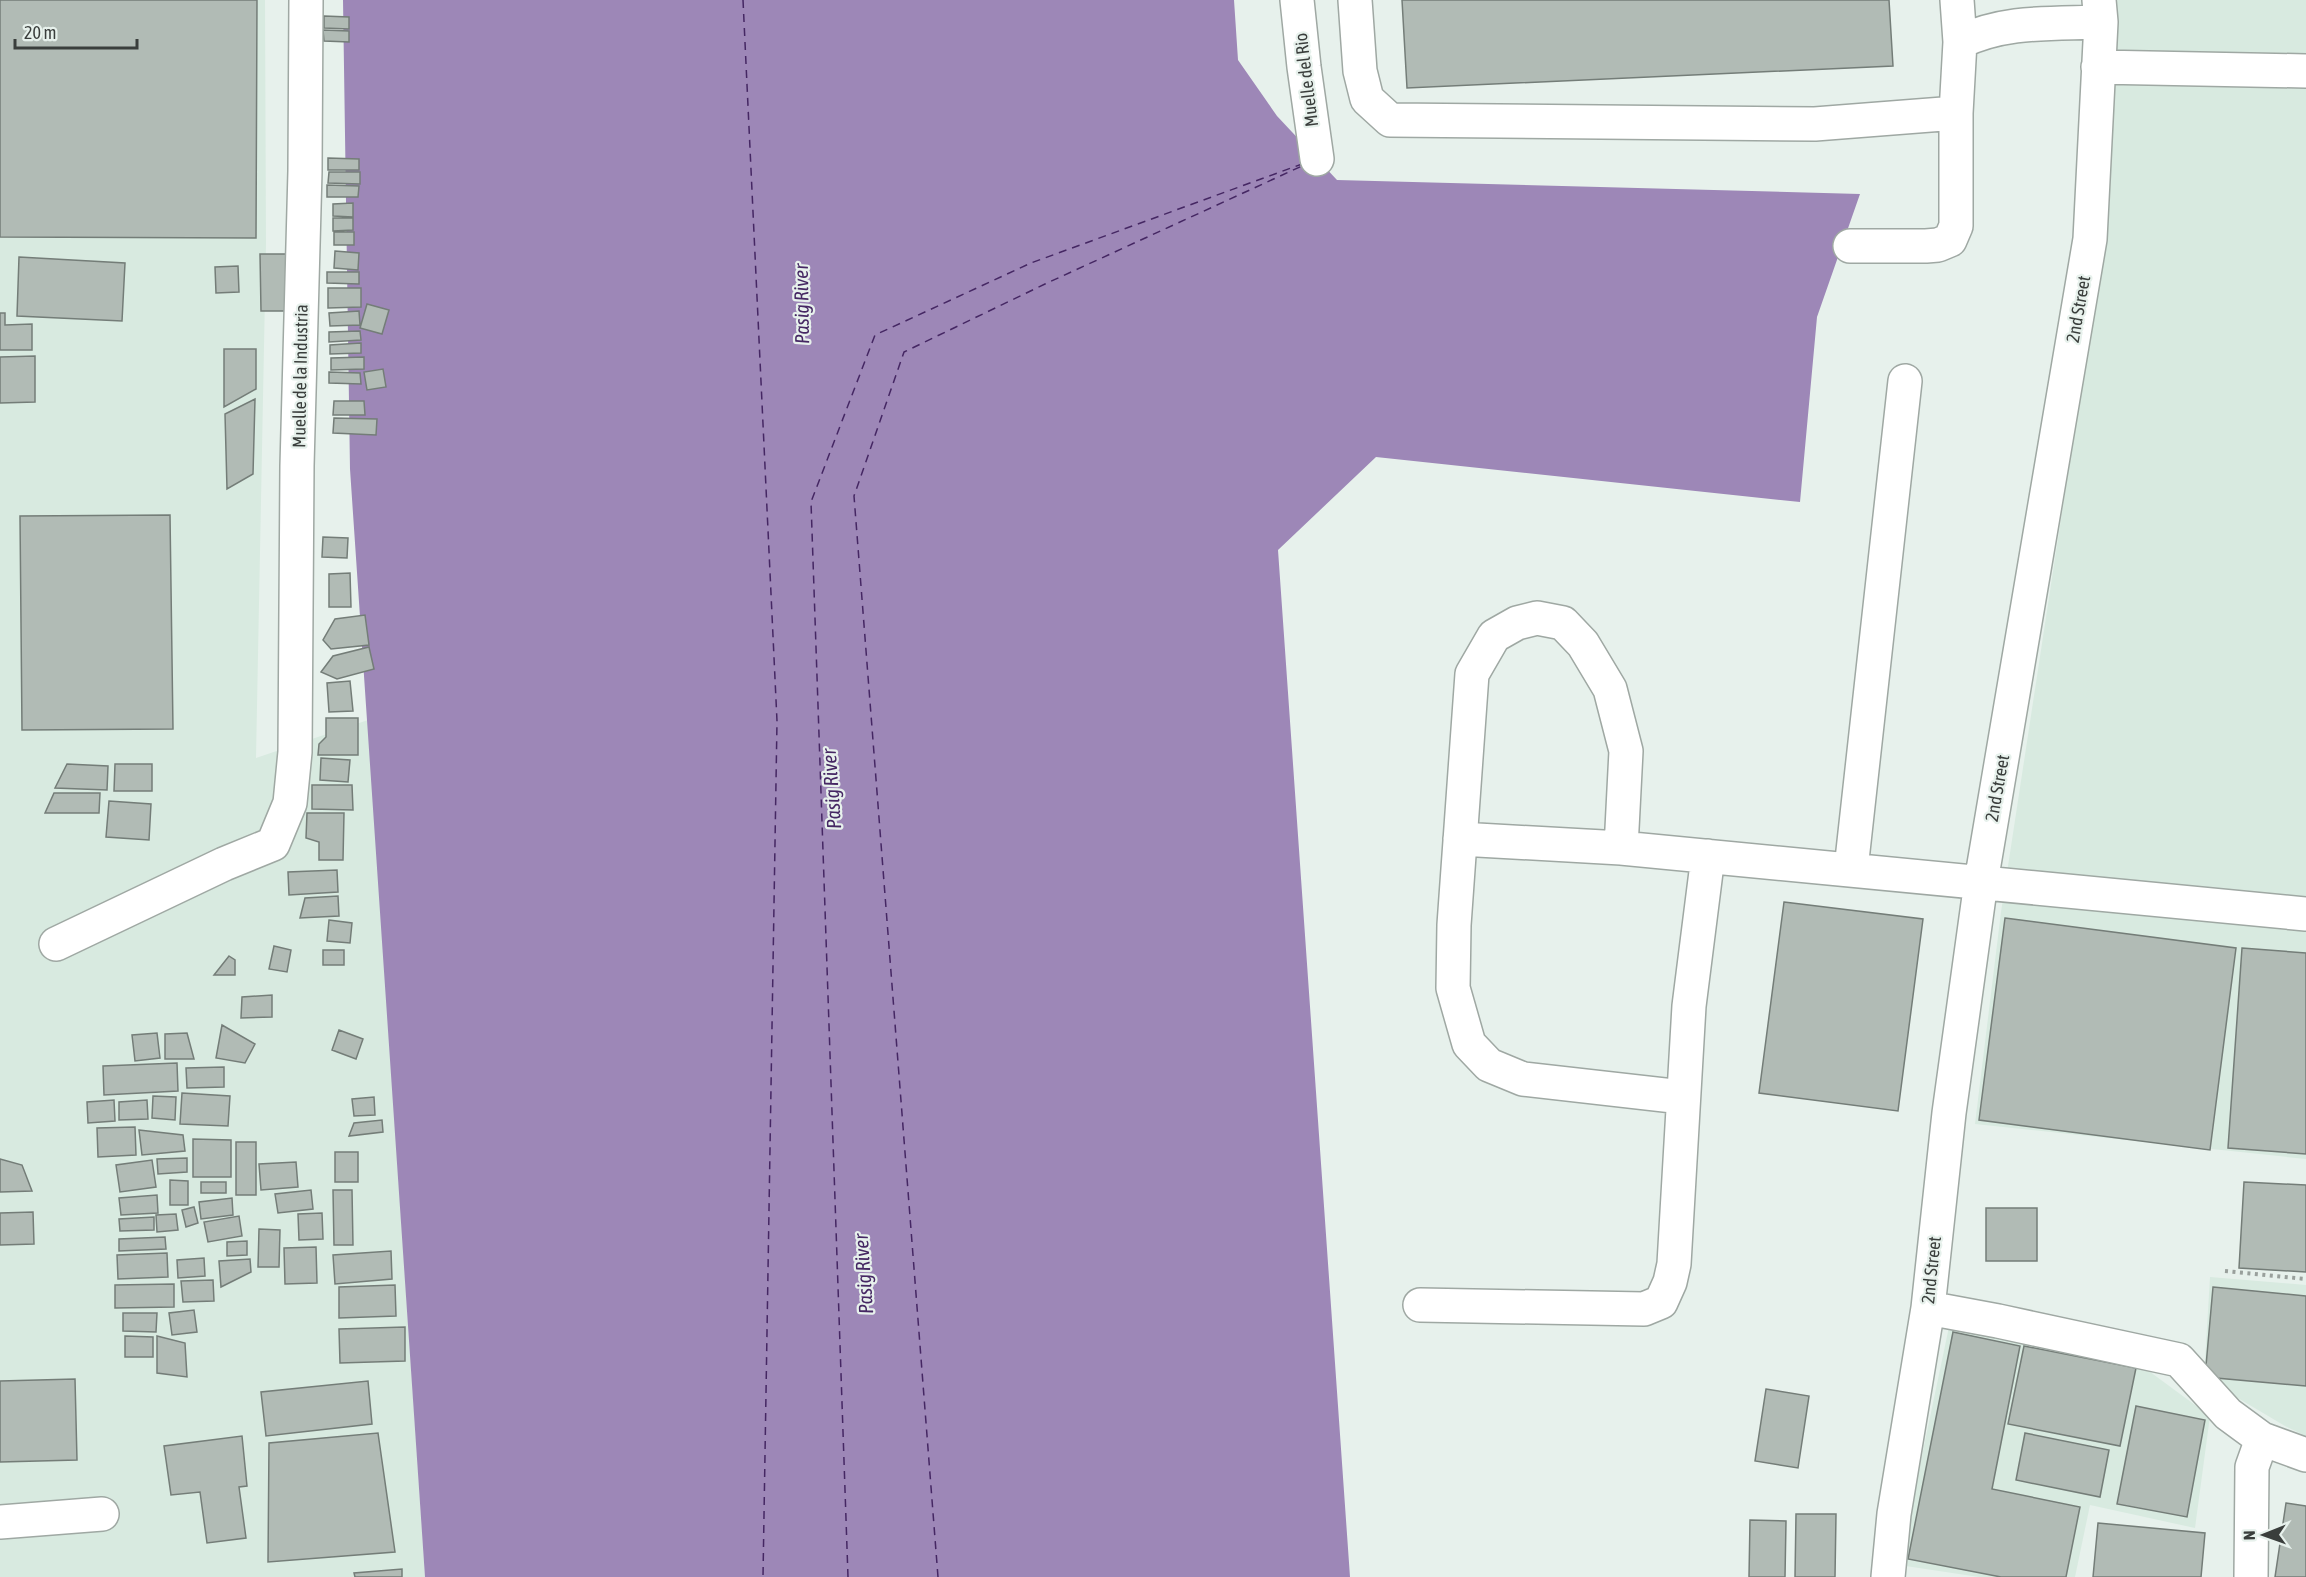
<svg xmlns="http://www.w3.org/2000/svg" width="2306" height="1577" font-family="'Asap Condensed',sans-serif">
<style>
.built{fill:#d8eae0}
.water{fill:#9d87b7}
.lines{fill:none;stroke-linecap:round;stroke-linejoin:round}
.ferry{stroke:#452763;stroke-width:1.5;stroke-dasharray:8 6;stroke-linecap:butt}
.building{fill:#b1bbb5;stroke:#747d78;stroke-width:1.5}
.minor-casing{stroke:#9fa8a3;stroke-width:36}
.path{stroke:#99a09c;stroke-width:4;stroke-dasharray:3 4.5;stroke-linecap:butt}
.minor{stroke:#fff;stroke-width:33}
.labels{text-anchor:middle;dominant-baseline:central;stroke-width:4.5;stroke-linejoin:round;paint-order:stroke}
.street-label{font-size:18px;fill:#3a3e3c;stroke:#e7f1ec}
.water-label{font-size:20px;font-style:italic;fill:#452763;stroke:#e7f1ec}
</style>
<rect width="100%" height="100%" fill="#e7f1ec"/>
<path class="built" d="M0,0h265l1,244 -10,514 112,-38 57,857h-425z
M2107,0h199v1159l-331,-35 26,-212 109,-714z
M2210,1277l96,8v151l-21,-10 -81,-48z
M1950,1322l192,44 68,50 -15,112 -105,-23 -15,72h-96l-80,-12z"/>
<path class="water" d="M343,0h891l4,60 39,56 60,64 523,14 -43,123 -17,185 -424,-45 -98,93 72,1027h-925l-75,-1108z"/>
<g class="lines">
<path class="ferry" d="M743,0l34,721 -14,856
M848,1577l-37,-1075 64,-167 156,-72 271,-99
M938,1577l-84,-1081 50,-144 141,-68 257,-118"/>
</g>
<path class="building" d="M0,0h257l-1,238 -256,-1z
M1402,0h487l4,66 -486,22z
M324,16l25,1v12l-25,-1z
M323,30l26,1v11l-25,-1z
M328,158l31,1v11h-31z
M329,172h31v12l-32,-1z
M327,185l32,1 -1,11h-31z
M353,203v14l-20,-1v-12z
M333,218h20v12l-20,1z
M334,232h20v13h-20z
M335,251l24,2 -1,17 -24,-2z
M260,254h32v57h-31z
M19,257l106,6 -3,58 -105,-5z
M238,266l1,26 -23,1 -1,-26z
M327,272h32v12l-32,-1z
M328,288h33v19l-33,1z
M367,304l22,6 -7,24 -22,-6z
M359,311l1,14 -30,1 -1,-13z
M0,313h5v12l27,-1v26h-32z
M360,331l1,9 -32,2v-10z
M361,343v10l-31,1v-9z
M224,349h32v40l-32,18z
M35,356v46l-35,1v-46z
M364,357v12l-33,1v-12z
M383,369l3,18 -19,3 -3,-18z
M329,372l31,1 1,11 -32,-1z
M255,399l-2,75 -26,15 -2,-75z
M334,401h30l1,14h-32z
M334,418l43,1 -1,16 -43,-2z
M170,515l3,214 -151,1 -2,-214z
M323,537l25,1 -1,20 -25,-1z
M350,573l1,34h-22v-33z
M365,615l4,30 -38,4 -8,-9 12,-21z
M369,647l5,22 -37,10 -16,-7 12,-16z
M350,681l3,30 -24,1 -2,-29z
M326,718h32v37h-40l1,-11 7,-7z
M321,758l29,2 -2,22 -28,-2z
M67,764l41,2 -1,24 -52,-2z
M115,764h37v27h-38z
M312,785h40l1,25 -41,-1z
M54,793h46l-1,20h-54z
M109,801l42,3 -2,36 -43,-3z
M307,813h37l-1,47h-24v-18l-13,-4z
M337,870l1,22 -49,3 -1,-23z
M338,896l1,20 -39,2 5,-20z
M1784,902l139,17 -25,192 -139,-18z
M2005,918l231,30 -26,202 -231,-30z
M329,920l23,3 -2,20 -23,-2z
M274,946l17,4 -4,22 -18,-3z
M2242,948l64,5v201l-78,-6z
M323,950h21v15h-21z
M229,956l6,4v15h-21z
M272,995v22l-31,1 1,-21z
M222,1025l33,19 -10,19 -29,-5z
M339,1030l24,9 -7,20 -24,-9z
M157,1033l3,25 -25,3 -3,-26z
M187,1033l7,26h-29v-25z
M177,1063l1,28 -74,4 -1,-29z
M224,1067v20l-37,1 -1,-20z
M182,1093l48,3 -2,30 -48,-2z
M153,1096l23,1 -1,23 -23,-2z
M374,1097l1,18 -21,1 -2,-17z
M114,1100l1,21 -27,2 -1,-21z
M147,1100l1,19 -29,1v-18z
M382,1120l1,12 -34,4 5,-13z
M135,1127l1,28 -38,2 -1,-29z
M139,1130l44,5 2,16 -43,4z
M193,1139l38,1v37h-38z
M236,1142h20v53h-20z
M335,1152h23v30h-23z
M187,1158v14l-29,2 -1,-15z
M0,1159l22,6 10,26 -32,1z
M152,1160l4,27 -36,5 -4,-27z
M296,1162l2,25 -37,3 -2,-26z
M170,1180l18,1v24h-18z
M201,1182h25v11h-25z
M2244,1182l62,3v87l-67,-4z
M311,1190l2,19 -35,4 -3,-19z
M333,1190h19l1,55h-19z
M157,1195l1,18 -37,2 -2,-17z
M232,1198l1,17 -32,4 -2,-17z
M194,1207l4,16 -12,4 -4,-17z
M1986,1208h51v53h-51z
M33,1212l1,32 -34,1v-32z
M322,1213l1,26 -24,1 -1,-26z
M176,1214l2,16 -21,2 -1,-17z
M239,1216l3,20 -34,6 -4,-20z
M154,1217v13l-34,1 -1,-12z
M259,1229l21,1 -1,37h-21z
M165,1237l1,12 -47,2v-12z
M247,1241v14l-20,1v-14z
M316,1247l1,36 -32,1 -1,-36z
M391,1251l1,28 -57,5 -2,-29z
M167,1253l1,24 -50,2 -1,-24z
M204,1258l1,18 -27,2 -1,-18z
M250,1259l1,13 -30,15 -2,-26z
M213,1280l1,21 -31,1 -2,-21z
M174,1284v23l-59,1v-23z
M395,1285l1,31 -57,2v-31z
M2213,1287l93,9v90l-101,-9z
M194,1310l3,22 -25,3 -3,-22z
M123,1313h34l-1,19 -33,-1z
M405,1327v34l-65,2 -1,-34z
M1953,1332l67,14 -28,143 88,18 -14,70h-65l-93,-18z
M125,1336l28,1v20h-28z
M157,1336l28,7 2,34 -30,-4z
M2024,1346l112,22 -16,78 -112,-22z
M75,1379l2,81 -77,2v-81z
M368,1381l4,43 -106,12 -5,-44z
M1766,1389l43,7 -11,72 -43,-7z
M2136,1406l69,14 -18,97 -70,-13z
M378,1433l17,119 -127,10 1,-119z
M2025,1433l84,17 -9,47 -84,-17z
M242,1436l5,50 -8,1 7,51 -39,5 -7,-51 -29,3 -7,-49z
M2286,1503l20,3v71h-31z
M1796,1514h40l-1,63h-40z
M1750,1520l36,1 -1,56h-36z
M2098,1523l107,10 -4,44h-108z
M402,1569v8h-47l-1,-4z"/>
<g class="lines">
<g class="minor-casing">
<path id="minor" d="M1297,0l7,67 13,92
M1355,0l5,71 7,28 23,21 425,4 141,-11 4,-71c45,-22 92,-18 141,-20
M1957,0l3,42
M2098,67l208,4
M1850,246h76l12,-1 12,-5 6,-14v-113
M1460,839l161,9
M1851,869l54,-488
M56,944l168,-80 49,-20 17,-41 5,-51 2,-286 8,-295 1,-171
M1682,1097l-159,-18 -34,-14 -20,-21 -16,-56 1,-63 18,-251 22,-38 23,-13 20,-5 26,5 20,21 27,45 16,62 -5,97 685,66
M1420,1305l224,4 17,-7 9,-20 4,-18 15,-258 19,-150
M1928,1308l70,13 181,39 49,54 34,25 44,16
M0,1522l102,-8
M1888,1577l6,-63 34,-206 21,-195 32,-231 109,-643 11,-217 -2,-22
M2251,1577l1,-110 10,-28"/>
</g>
<path class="path" d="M2225,1271l81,8"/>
<use href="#minor" class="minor"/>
</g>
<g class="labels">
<g class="street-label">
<text transform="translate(1306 80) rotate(-97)">Muelle del Rio</text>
<text transform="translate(2078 309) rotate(-80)">2nd Street</text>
<text transform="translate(300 376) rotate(-89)">Muelle de la Industria</text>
<text transform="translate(1997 788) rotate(-80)">2nd Street</text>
<text transform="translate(1931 1270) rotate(-84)">2nd Street</text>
</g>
<g class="water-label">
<text transform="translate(801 304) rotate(-91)">Pasig River</text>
<text transform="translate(831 789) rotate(-94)">Pasig River</text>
<text transform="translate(863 1274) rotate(-94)">Pasig River</text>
</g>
</g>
<g transform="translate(2264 1535) rotate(269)" stroke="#e7f1ec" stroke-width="4.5" paint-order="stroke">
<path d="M0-4.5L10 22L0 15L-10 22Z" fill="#3a3e3c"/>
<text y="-9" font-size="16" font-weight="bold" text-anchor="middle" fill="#3a3e3c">N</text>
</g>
<path d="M15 39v9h122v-9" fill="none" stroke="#3a3e3c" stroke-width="3"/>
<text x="24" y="39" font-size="18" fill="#3a3e3c" stroke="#e7f1ec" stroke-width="4.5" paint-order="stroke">20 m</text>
</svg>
